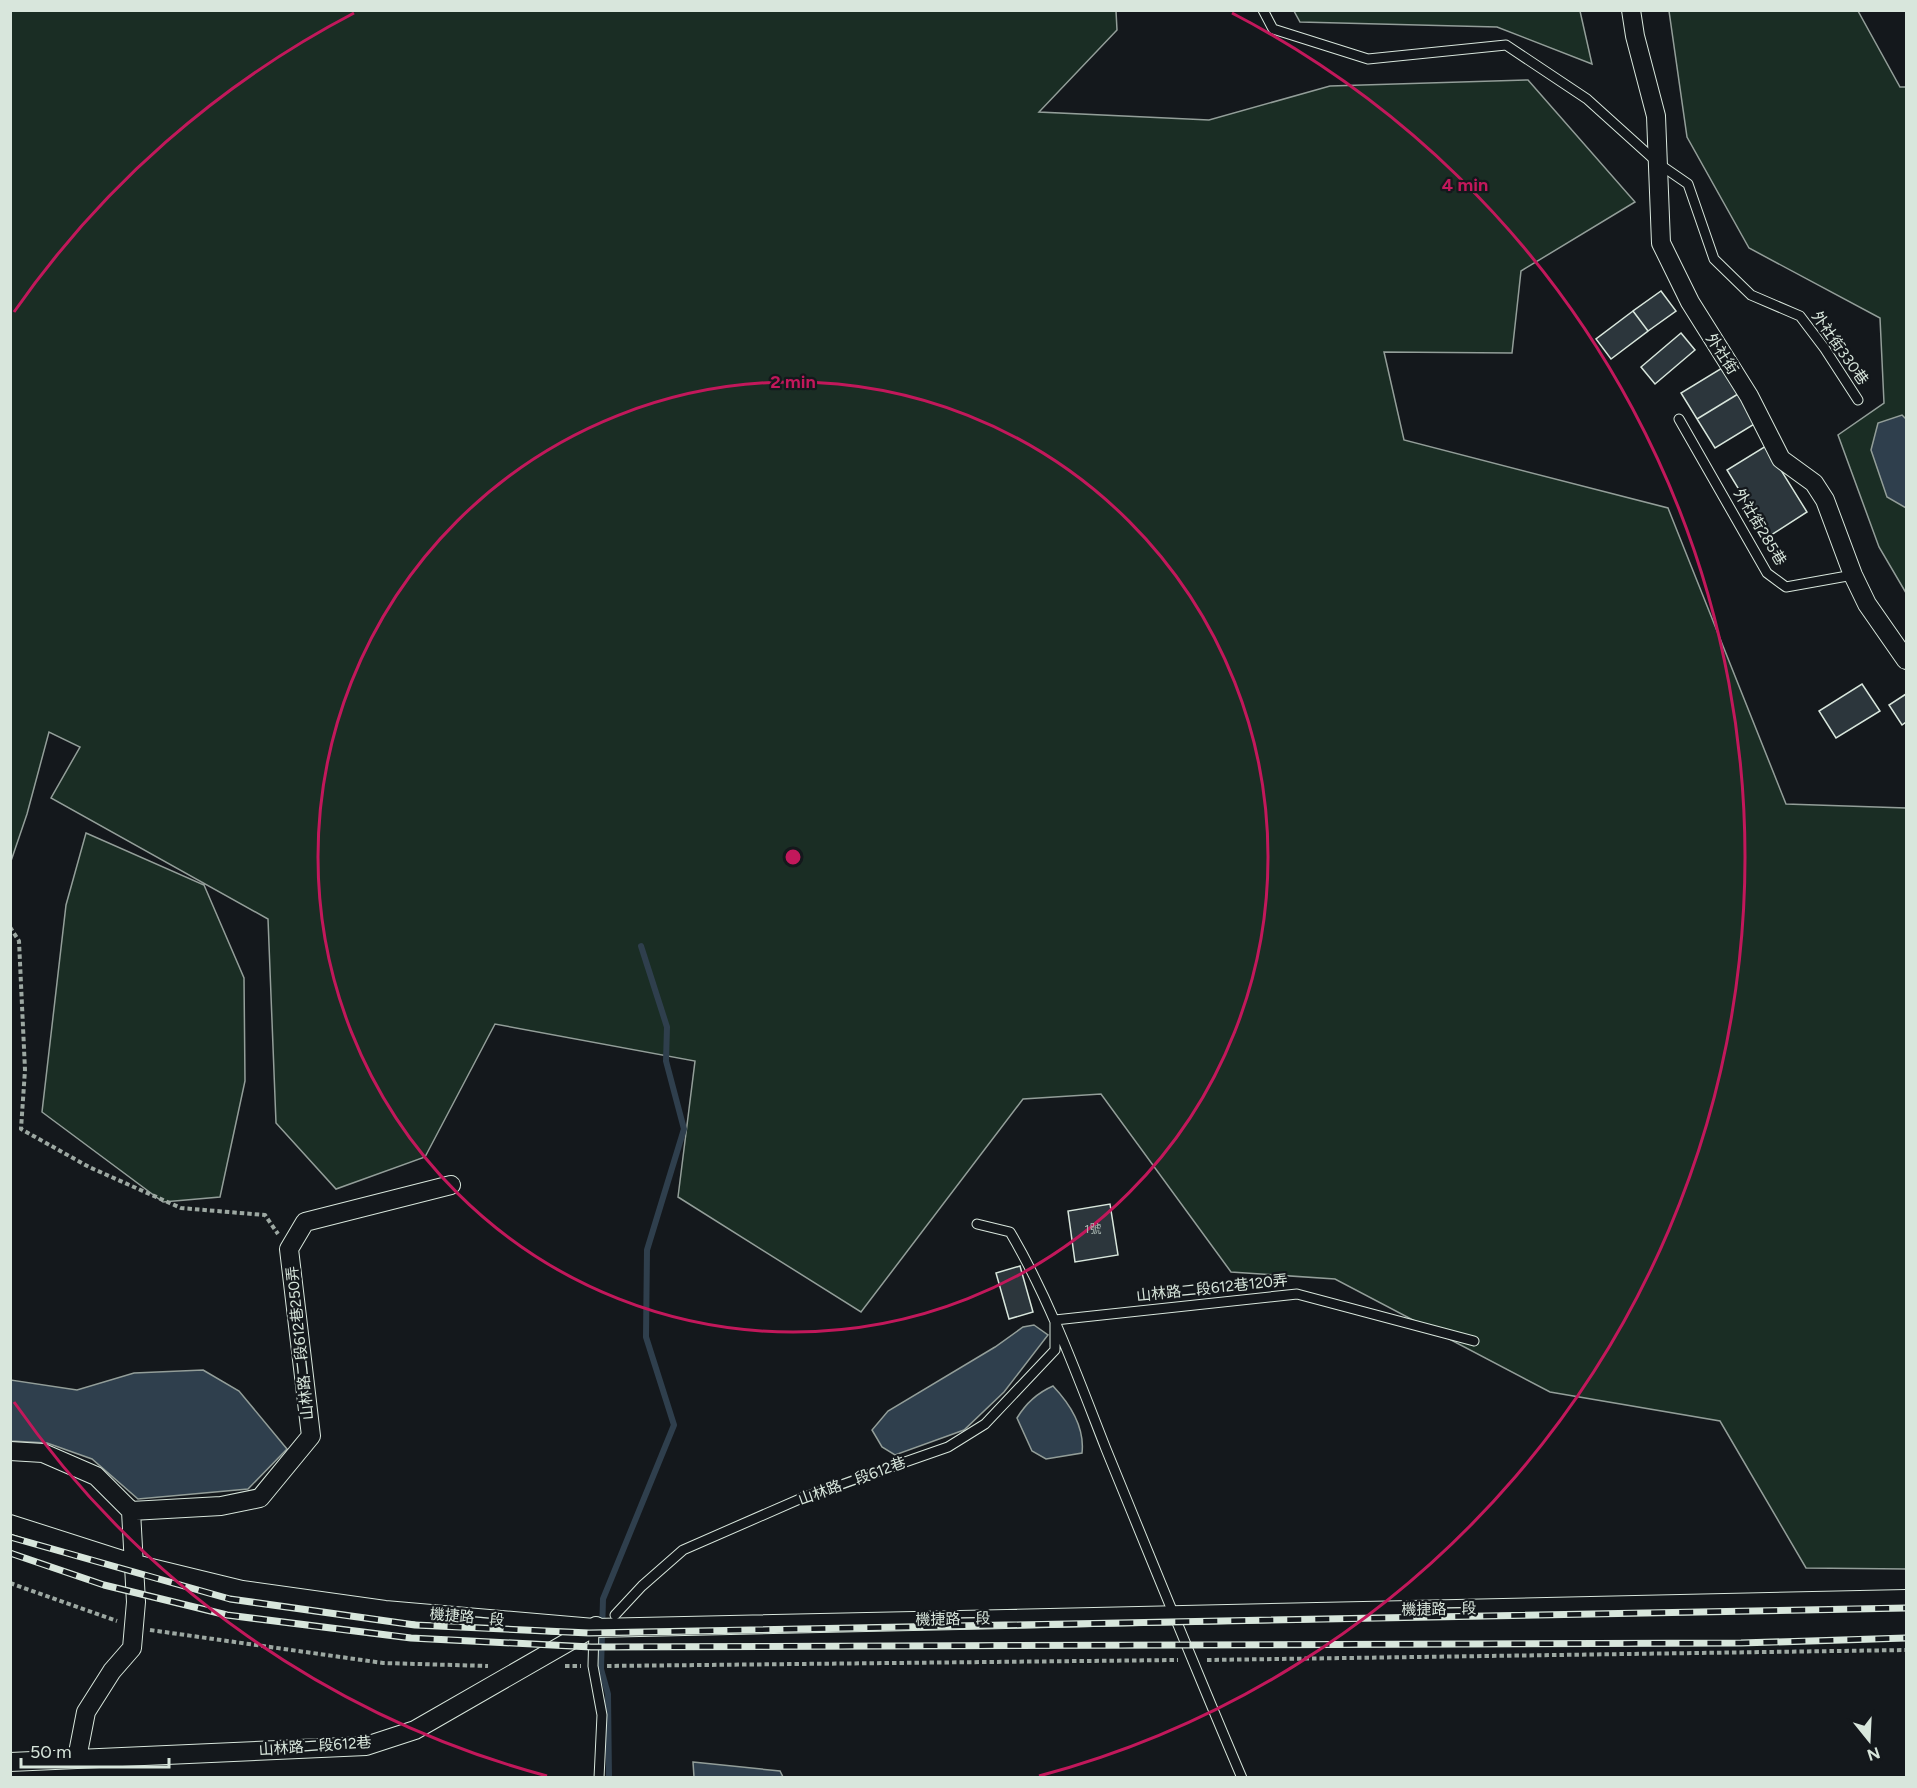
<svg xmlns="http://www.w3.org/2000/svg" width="1917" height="1788" font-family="Figtree,'Noto Sans TC',sans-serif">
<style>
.green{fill:#1a2d24;stroke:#939e99;stroke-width:1.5}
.water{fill:#2f3f4d;stroke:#939e99;stroke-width:1.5}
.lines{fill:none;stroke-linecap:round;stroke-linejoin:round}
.stream{stroke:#2f3f4d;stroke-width:6}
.building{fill:#2c363c;stroke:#d8e6dc;stroke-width:1.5}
.service-casing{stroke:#d8e6dc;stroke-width:11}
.minor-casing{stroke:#d8e6dc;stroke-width:20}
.path{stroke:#9da8a2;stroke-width:4;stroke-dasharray:4.5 3;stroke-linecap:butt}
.service{stroke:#14181c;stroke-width:9}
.minor{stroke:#14181c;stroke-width:18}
.rail-casing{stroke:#d8e6dc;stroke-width:7}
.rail{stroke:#14181c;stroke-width:4.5;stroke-dasharray:14;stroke-linecap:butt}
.ring{fill:none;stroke:#c2185b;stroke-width:3}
.labels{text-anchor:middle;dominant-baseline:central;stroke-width:4.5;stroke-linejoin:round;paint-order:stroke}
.number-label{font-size:12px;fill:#adbab4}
.street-label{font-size:15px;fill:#d8e6dc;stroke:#14181c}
.centre{fill:#c2185b;stroke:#14181c;stroke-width:3}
.ring-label{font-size:18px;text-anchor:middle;font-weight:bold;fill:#c2185b;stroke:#14181c;stroke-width:4.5;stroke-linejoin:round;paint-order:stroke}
</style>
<rect width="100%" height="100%" fill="#14181c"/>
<path class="green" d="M11,11h1105l1,19 -78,82 170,8 121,-34 198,-6 107,122 -114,69 -9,82 -128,-1 20,88 264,68 118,296 120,4v761l-100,-1 -86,-147 -170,-29 -215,-113 -104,-7 -130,-178 -78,5 -162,213 -183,-115 17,-136 -200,-37 -70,133 -89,32 -60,-66 -8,-204 -217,-121 29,-51 -31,-15 -22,82 -16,47z
M1294,11h286l12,53 -95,-37 -197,-5z
M1669,11h189l42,76h6v506l-27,-46 -41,-112 46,-32 -4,-85 -131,-70 -62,-111z
M86,833l118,52 40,93 1,103 -25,116 -57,5 -121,-90 24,-207z"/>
<path class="water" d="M1902,415l4,4v89l-19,-11 -16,-47 7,-27z
M1034,1325l14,10 -44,57 -40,38 -69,25 -13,-8 -10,-17 16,-19 107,-64 28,-20z
M203,1370l36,21 48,58 -39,40 -110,10 -46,-40 -45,-16 -36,-2v-61l66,10 57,-17z
M1053,1386c17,18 32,41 29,67l-36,6 -14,-8 -15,-33c9,-15 20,-25 36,-32z
M693,1762l87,9 3,6h-89z"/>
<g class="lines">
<path class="stream" d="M609,1778l-1,-84 -7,-25 2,-70 71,-174 -28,-88 1,-87 37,-121 -18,-68 1,-34 -26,-81"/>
</g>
<path class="building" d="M1661,291l15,20 -28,20 -15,-20z
M1633,311l15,20 -37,28 -15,-20z
M1681,333l14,17 -40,34 -14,-17z
M1722,368l16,26 -41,25 -16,-26z
M1738,394l18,29 -41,25 -18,-29z
M1766,446l41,66 -39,25 -41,-67z
M1862,684l18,27 -44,27 -17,-27z
M1906,694v28l-4,3 -13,-20z
M1110,1204l8,51 -43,7 -7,-51z
M1020,1266l13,46 -24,7 -13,-46z"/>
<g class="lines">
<g class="service-casing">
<path id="service" d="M1263,10l10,19 95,30 138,-14 81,54 72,65 29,20 26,75 37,36 49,21 25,33 33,51
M1679,419l88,154 19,14 67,-12
M977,1224l33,8c40,68 67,143 96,217 45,110 89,219 136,329
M615,1615l27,-29 41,-36 119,-52 146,-51 37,-23 70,-74v-30l242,-26 177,47
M594,1628l-1,38 9,49 -3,63"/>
</g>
<g class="minor-casing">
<path id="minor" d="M1631,10l4,26 21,80 5,127 29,59 59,94 32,63 33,24 11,17 28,75 14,29 39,56
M10,1451l33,2 53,23 35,35
M131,1511l90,-5 39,-8 51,-62 -22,-187 16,-27 146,-37
M10,1524l125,40 107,26 143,20 209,18 1312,-29
M77,1758l9,-46 26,-41 20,-23 4,-46 -5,-91
M10,1762l356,-16 49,-16 181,-104"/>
</g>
<path class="path" d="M10,927l9,14 6,129 -4,59 68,38 92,41 84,7 13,19
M10,1583l107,38
M150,1630l233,33 105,3
M1207,1660l699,-10
M565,1666h16
M607,1666l571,-6"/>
<use href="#service" class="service"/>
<use href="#minor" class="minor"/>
<g class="rail-casing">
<path id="rail" d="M10,1537l220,62 185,26 174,8 1317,-25
M10,1553l94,32 123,30 184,23 180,9 1150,-4 165,-5"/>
</g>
<use href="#rail" class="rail"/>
</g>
<g class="ring">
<circle cx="793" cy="857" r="475"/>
<path d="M547 1776A951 951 0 0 1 14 1402M14 312A951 951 0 0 1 354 13M1232 13A951 951 0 0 1 1039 1776"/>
</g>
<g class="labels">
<g class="number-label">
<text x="1093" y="1229">1號</text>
</g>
<g class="street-label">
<text transform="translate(1840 348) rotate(55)">外社街330巷</text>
<text transform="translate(1722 354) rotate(57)">外社街</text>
<text transform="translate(1760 527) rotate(59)">外社街285巷</text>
<text transform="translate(1212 1288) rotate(-6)">山林路二段612巷120弄</text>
<text transform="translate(300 1343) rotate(-96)">山林路二段612巷250弄</text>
<text transform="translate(852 1481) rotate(-20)">山林路二段612巷</text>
<text transform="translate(1439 1609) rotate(-1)">機捷路一段</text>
<text transform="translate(467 1617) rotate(5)">機捷路一段</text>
<text transform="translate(953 1619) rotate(-1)">機捷路一段</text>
<text transform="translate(315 1746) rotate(-4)">山林路二段612巷</text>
</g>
</g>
<circle cx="793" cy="857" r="9" class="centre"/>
<g class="ring-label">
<text x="1465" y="191">4 min</text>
<text x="793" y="388">2 min</text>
</g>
<rect width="1917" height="1788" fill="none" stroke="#d8e6dc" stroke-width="24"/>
<g transform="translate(1869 1740) rotate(162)" stroke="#14181c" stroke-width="4.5" paint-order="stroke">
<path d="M0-4.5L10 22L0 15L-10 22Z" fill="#d8e6dc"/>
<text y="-9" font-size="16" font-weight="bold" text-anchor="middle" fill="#d8e6dc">N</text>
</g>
<path d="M21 1758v9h148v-9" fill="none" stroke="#d8e6dc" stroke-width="3"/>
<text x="30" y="1758" font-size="18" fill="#d8e6dc" stroke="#14181c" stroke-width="4.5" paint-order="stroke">50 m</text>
</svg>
